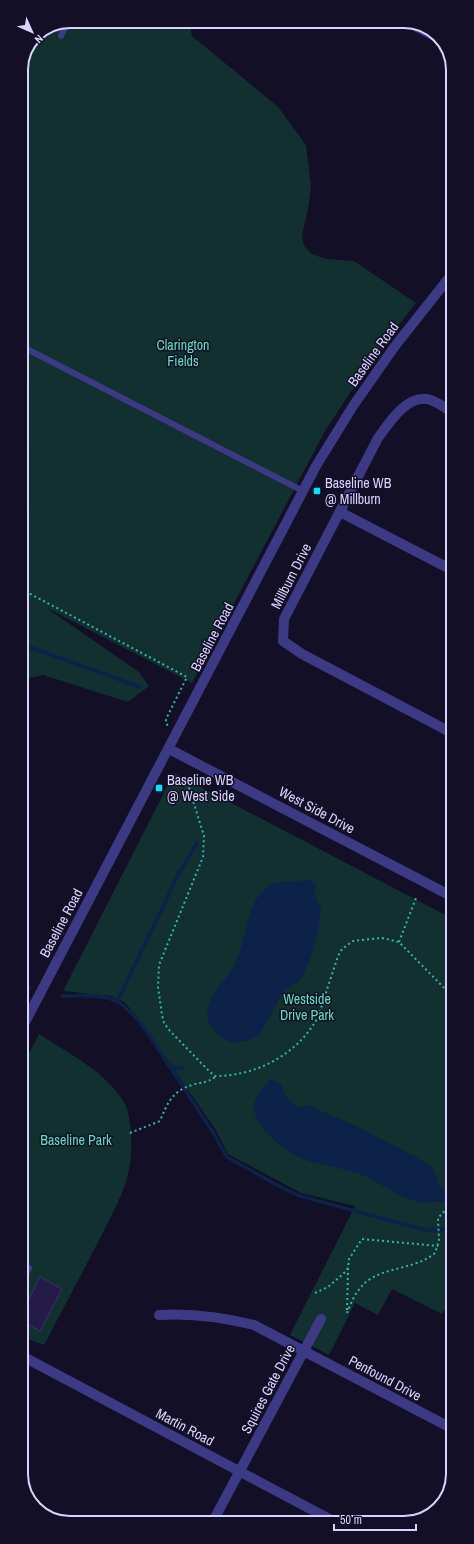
<svg xmlns="http://www.w3.org/2000/svg" width="474" height="1544" font-family="'Archivo Narrow',sans-serif">
<style>
.green{fill:#12302f}
.water{fill:#0c2248}
.lines{fill:none;stroke-linecap:round;stroke-linejoin:round}
.stream{stroke:#0c2248;stroke-width:3.5}
.building{fill:#241b47;stroke:#3b2d73}
.path{stroke:#2fb8b0;stroke-width:2;stroke-dasharray:2 3;stroke-linecap:butt}
.service{stroke:#3d3a85;stroke-width:6}
.minor{stroke:#3d3a85;stroke-width:10}
.tertiary{stroke:#3d3a85;stroke-width:10}
.poi-dot{fill:#00e5ff;stroke:#130f26;stroke-width:1.5}
.labels{text-anchor:middle;dominant-baseline:central;stroke-width:3;stroke-linejoin:round;paint-order:stroke}
.park-label{font-size:14px;fill:#5fe0c0;stroke:#130f26}
.street-label{font-size:14px;fill:#d9d4ff;stroke:#130f26}
.poi-label{font-size:14px;fill:#d9d4ff;stroke:#130f26;text-anchor:start}
.rim{fill:none;stroke:#d9d4ff;stroke-width:2}
</style>
<rect width="100%" height="100%" fill="#130f26"/>
<path class="green" d="M70,21h119l3,15 86,71 28,38 5,41 -3,23 -6,26 2,11 8,8 14,5 28,2 62,42 -43,55 -48,73 -133,252 -147,-76 94,65 10,14 -21,16 -85,-27 -22,5v-610l14,-35z
M174,773l279,146v375l-11,20 -50,-25 -14,26 -23,-12 -26,52 -39,-20 65,-129 -54,-13 -73,-39 -13,-25 -79,-114 -12,-13 -14,-6 -47,-5z
M39,1034c29,19 66,37 85,68 8,13 9,53 5,68 -4,21 -21,53 -31,72 -18,35 -36,69 -54,103l-22,-8v-270z"/>
<path class="water" d="M310,880l6,4 -1,12 6,12 -3,24 -7,25 -10,22 -17,12 -25,45c-15,6 -27,11 -40,-1 -30,-27 6,-49 17,-73 12,-26 8,-63 37,-78 7,-3 28,-3 37,-4z
M269,1079h3l3,4 3,-1 4,4 3,10 14,12 8,-3 43,18 66,34 18,12 5,15 9,12 -3,6c-9,-1 -21,2 -30,-1 -20,-5 -36,-20 -55,-27 -39,-13 -58,-6 -91,-39 -8,-9 -15,-17 -15,-29 0,-8 7,-19 14,-22z"/>
<g class="lines">
<path class="stream" d="M21,644l119,43
M22,985l8,3
M62,996c16,0 34,-2 49,3 23,7 43,45 57,65l8,4h6
M117,1002l61,-127 19,-32
M168,1064l46,70 13,23 50,28 23,11 129,35 24,-3"/>
</g>
<path class="building" d="M40,1277l22,12 -22,42 -18,-10v-8z"/>
<g class="lines">
<path class="path" d="M21,589l166,88 -21,42v4l2,3
M186,778l18,58 -1,21 -44,108 -1,22 4,28 2,8 6,8 40,41 5,4c42,0 83,-22 103,-59l20,-61 4,-7 11,-8 29,-3 17,4 54,55
M399,942l17,-44
M130,1133l30,-12c7,-17 12,-30 32,-36 10,-3 15,-2 23,-8
M315,1293l13,-6 15,-13 5,-6 1,-9 13,-20 76,7
M347,1310l1,-41
M347,1313c3,-7 6,-16 11,-22 17,-26 55,-19 77,-38l4,-12 -1,-23 15,-16"/>
<path class="service" d="M61,36l7,-14
M21,346l282,145
M22,1281l7,-13"/>
<path class="minor" d="M406,21l34,18
M452,412c-7,-4 -17,-12 -25,-13 -21,-3 -38,24 -49,39l-94,181 -1,22 19,13 150,79
M340,512l112,58
M169,749l284,148
M159,1315c33,-2 63,2 95,10l199,104
M22,1356l313,166
M212,1523l109,-204"/>
<path class="tertiary" d="M22,1028l294,-562 37,-60 42,-60 57,-72"/>
</g>
<g class="poi-dot">
<rect x="313" y="487" width="8" height="8" rx="2"/>
<rect x="155" y="784" width="8" height="8" rx="2"/>
</g>
<g class="labels">
<g class="park-label">
<text x="183" y="345">Clarington<tspan x="183" dy="16">Fields</tspan></text>
<text x="307" y="999">Westside<tspan x="307" dy="16">Drive Park</tspan></text>
<text x="76" y="1140">Baseline Park</text>
</g>
<g class="street-label">
<text transform="translate(373 354) rotate(-54)">Baseline Road</text>
<text transform="translate(291 576) rotate(-63)">Millburn Drive</text>
<text transform="translate(212 637) rotate(-62)">Baseline Road</text>
<text transform="translate(317 810) rotate(28)">West Side Drive</text>
<text transform="translate(61 923) rotate(-62)">Baseline Road</text>
<text transform="translate(385 1378) rotate(28)">Penfound Drive</text>
<text transform="translate(268 1389) rotate(-62)">Squires Gate Drive</text>
<text transform="translate(185 1427) rotate(28)">Martin Road</text>
</g>
<g class="poi-label">
<text x="325" y="483">Baseline WB<tspan x="325" dy="16">@ Millburn</tspan></text>
<text x="167" y="780">Baseline WB<tspan x="167" dy="16">@ West Side</tspan></text>
</g>
</g>
<path d="M0 0H474V1544H0ZM70 28H404A42 42 0 0 1 446 70V1474A42 42 0 0 1 404 1516H70A42 42 0 0 1 28 1474V70A42 42 0 0 1 70 28Z" fill="#130f26" fill-rule="evenodd"/>
<path class="rim" d="M70 28H404A42 42 0 0 1 446 70V1474A42 42 0 0 1 404 1516H70A42 42 0 0 1 28 1474V70A42 42 0 0 1 70 28Z"/>
<g transform="translate(32 32) rotate(135)" stroke="#130f26" stroke-width="3" paint-order="stroke">
<path d="M0-3L7 15L0 10L-7 15Z" fill="#d9d4ff"/>
<text y="-6" font-size="11" font-weight="bold" text-anchor="middle" fill="#d9d4ff">N</text>
</g>
<path d="M334 1524v6h82v-6" fill="none" stroke="#d9d4ff" stroke-width="2"/>
<text x="340" y="1524" font-size="12" fill="#d9d4ff" stroke="#130f26" stroke-width="3" paint-order="stroke">50 m</text>
</svg>
